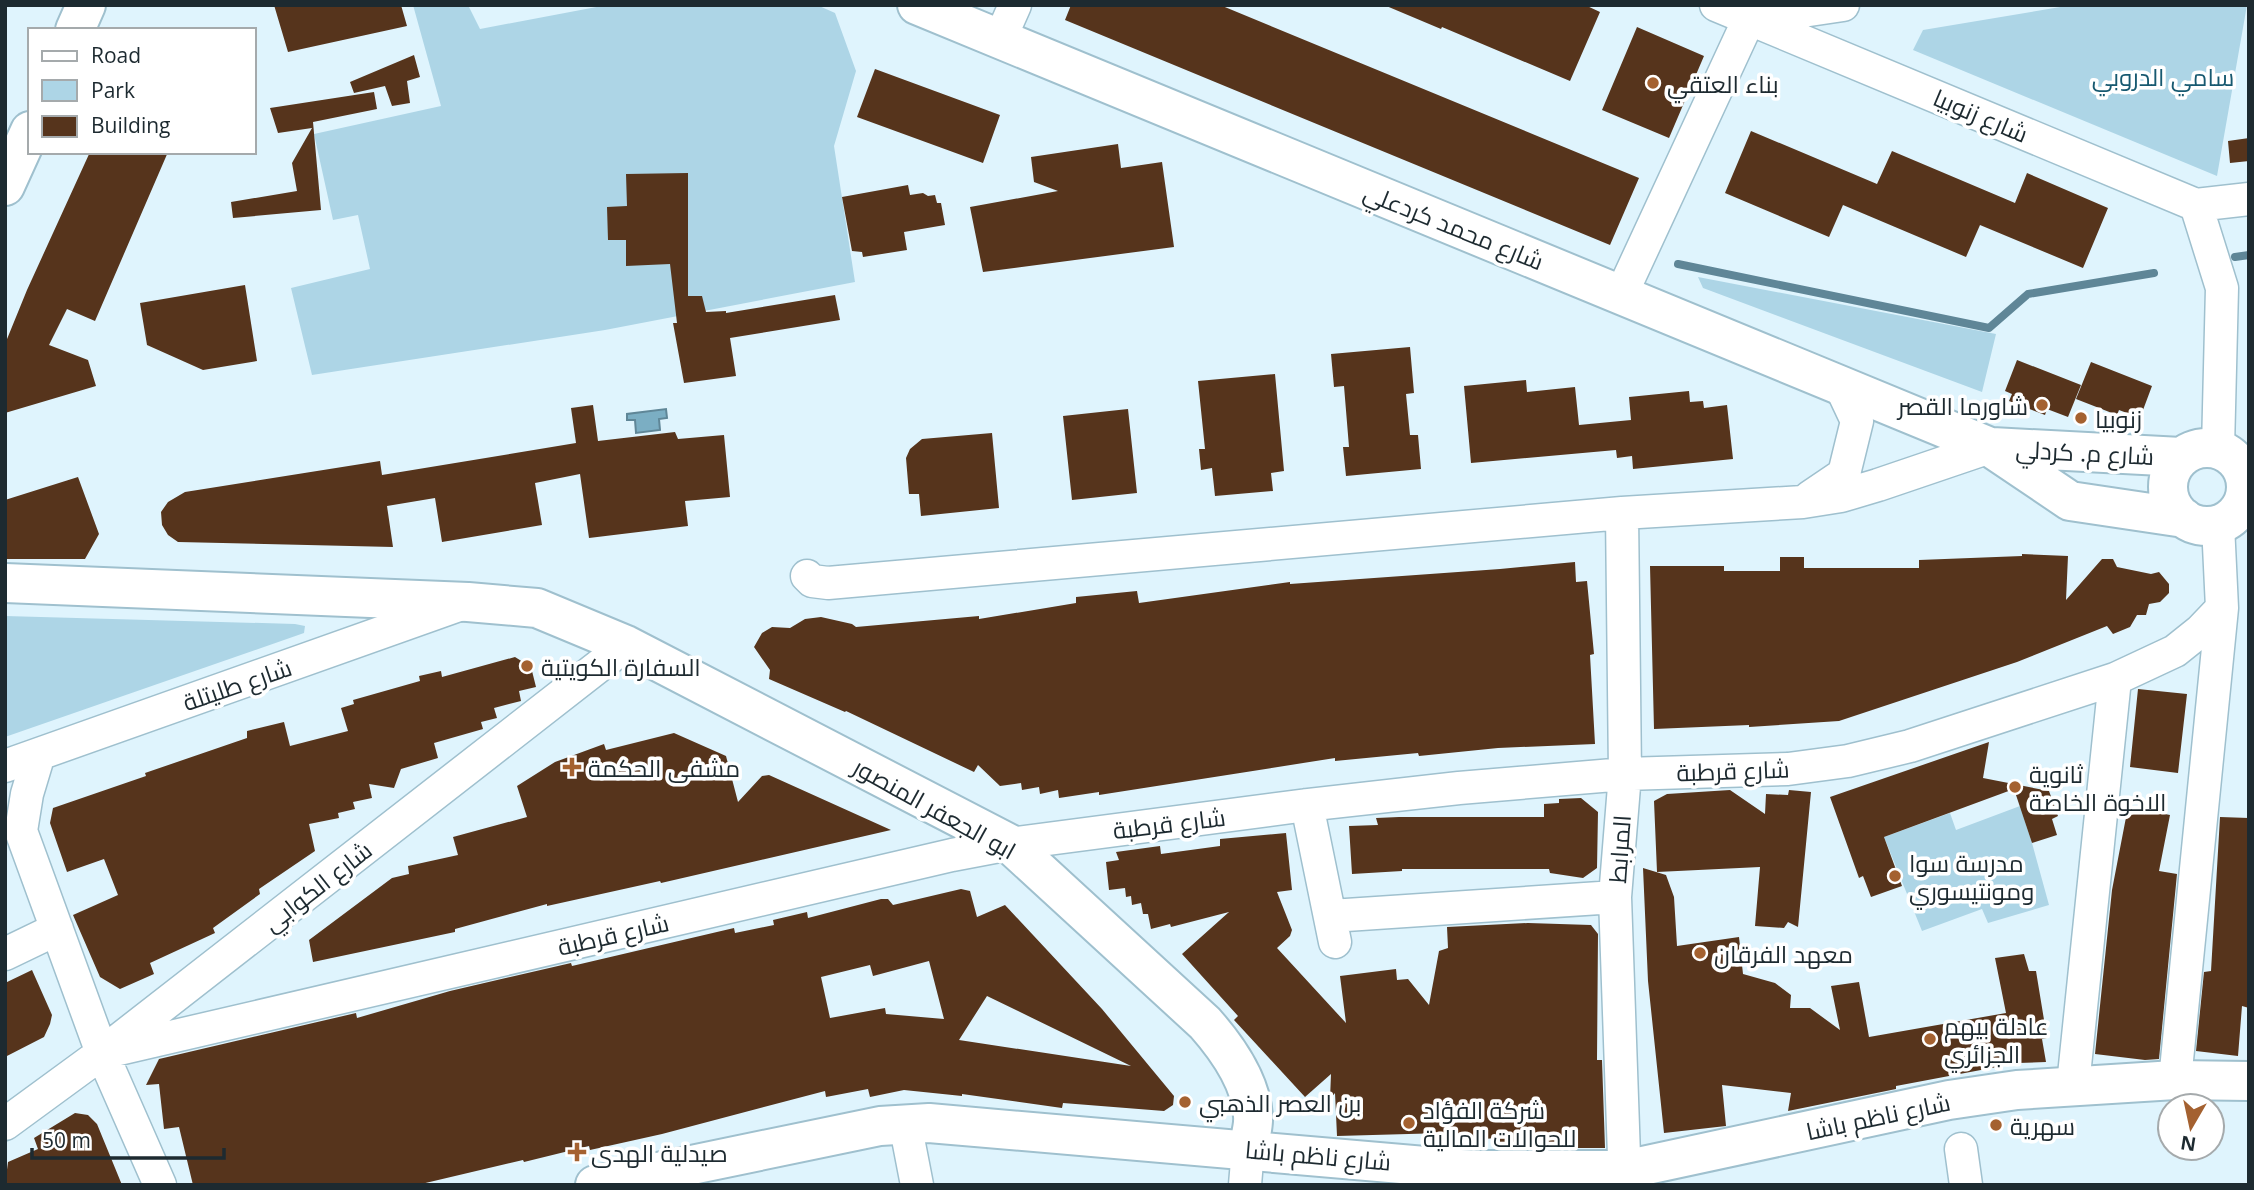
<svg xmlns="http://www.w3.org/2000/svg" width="2254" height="1190" font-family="'Open Sans',Cairo,sans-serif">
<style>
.green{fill:#add5e6}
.water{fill:#7baec3;stroke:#5f8697;stroke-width:2}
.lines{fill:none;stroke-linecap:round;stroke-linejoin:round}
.stream{stroke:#5f8697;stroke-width:8}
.building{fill:#56341c;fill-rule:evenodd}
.street-casing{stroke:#9fc0ce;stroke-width:35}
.secondary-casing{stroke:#9fc0ce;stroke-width:42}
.primary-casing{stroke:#9fc0ce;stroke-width:42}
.street{stroke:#fff;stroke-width:32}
.secondary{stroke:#fff;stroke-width:38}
.primary{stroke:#fff;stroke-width:38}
.poi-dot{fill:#a46130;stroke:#fff;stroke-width:2.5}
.labels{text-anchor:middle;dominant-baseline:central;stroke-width:7;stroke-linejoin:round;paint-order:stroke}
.park-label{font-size:24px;fill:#175970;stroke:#fff}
.poi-label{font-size:24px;fill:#1d2a30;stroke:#fff;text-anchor:start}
.street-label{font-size:24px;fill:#1d2a30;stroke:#fff}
</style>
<rect width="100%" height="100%" fill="#dff4fd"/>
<path class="green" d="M413,5h55l12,24 127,-24h210l18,8 21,58 -22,75 21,136 -250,48 -293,45 -21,-87 79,-19 -12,-54 -25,5 -19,-86 127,-28z
M2072,5h175l-30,171 -304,-126 10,-20z
M1698,277l298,57 -14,58 -279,-104z
M5,616l290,8 10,2 -1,7 -299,104z
M2020,806l12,37 17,62 -61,18 -6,-14 -60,22 -38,-94 66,-24 6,17z"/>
<path class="water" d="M666,409l1,9 -8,1 1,11 -24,3 -1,-13h-8v-6z"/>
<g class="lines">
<path class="stream" d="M2235,257l14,-2
M1678,264l311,64 39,-34 126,-21"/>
</g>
<path class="building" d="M274,5h127l6,21 -119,26z
M1071,5h149l419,173 -29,67 -545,-225z
M1384,5h201l15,7 -30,69 -128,-54 -1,2z
M1637,27l67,29 -35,82 -67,-28z
M414,55l6,22 -13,4 3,22 -18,3 -7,-20 -31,7 -4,-11z
M875,69l125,46 -17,48 -126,-46z
M374,92l3,17 -64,13 8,88 -88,8 -2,-16 66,-11 -5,-28 20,-35 -34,5 -8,-25z
M1751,131l126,53 15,-33 123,52 12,-30 81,35 -25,60 -103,-43 -14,32 -123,-52 -14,32 -104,-44z
M2249,138v23l-19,2 -2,-22z
M1118,144l3,24 41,-6 12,85 -191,25 -13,-65 88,-16 -24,-9 -3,-25z
M90,152h78l-73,169 -28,-12 -18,36 39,15 8,26 -91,27v-69l22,-54z
M688,173v123h14l4,16 20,-1v2l109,-18 5,25 -110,18 6,38 -52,7 -11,-60h4l-7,-59 -44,2v-26h-18l-1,-33 20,-1 -1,-32z
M908,185l2,10 13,-2 5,3 7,-1 2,8h4l4,22 -41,7 3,18 -44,7 -1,-5 -10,-1 -10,-54z
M245,285l12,76 -54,9 -56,-25 -7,-42z
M1410,347l4,46 -8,1 4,41h8l3,34 -75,7 -3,-29h6l-5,-61 -10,1 -3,-33z
M2017,360l64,25 -13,32 -21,-8 -2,6 -36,-14 3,-7 -7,-3z
M2091,362l61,24 -12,32 -21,-8 -2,5 -41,-16z
M1275,374l9,97 -13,2 2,18 -58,5 -3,-28 -11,2 -2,-21h6l-7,-68z
M1526,380l1,12 48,-5 4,38 52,-5 -2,-23 60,-6 1,11 13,-1 1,7 23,-3 6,54 -100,10 -1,-13 -15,2 -1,-8 -145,13 -7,-77z
M593,405l5,36 77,-9 3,7 46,-4 6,62 -45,4 3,25 -99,12 -9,-64 -45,9 7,42 -100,17 -7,-44 -48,8 6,41 -215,-5 -10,-7 -6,-10 -1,-13 7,-10 17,-10 195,-31 2,14 194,-32 -5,-35z
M1128,409l9,84 -65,7 -9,-84z
M992,433l7,75 -78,8 -2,-22h-10l-3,-36 4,-9 12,-10z
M78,477l21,57 -14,25h-80v-59z
M2022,554l46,2 -2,44 36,-41h11l4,8 34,7 8,-2 10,12v9l-9,9 -11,2 -3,11h-9l-7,12 -17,7 -6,-8 -90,36 -178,59 -90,6v-2l-95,4 -4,-163h74v5h56v-14h24v11h115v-8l103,-4z
M1575,562l1,20 11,-1 7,73 -4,1 5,89 -97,4 -79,8 -1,-3 -83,8v-3l-236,37v-3l-40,6 -1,-8 -18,4 -1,-7 -17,3 -1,-7 -21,3 -22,-21 -4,7 -128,-61 -1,1 -76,-33 1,-9 -16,-23 8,-14 10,-6 18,1 15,-9 16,-2 31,7 4,3 123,-11v3l97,-16v-6l61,-6 2,12 151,-21v2l210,-15z
M515,657l16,10 5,20 -17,4 2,10 -27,7 3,10 -16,4 2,7 -49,14 4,15 -37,11 -7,19 -25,-4 3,14 -19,4 2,7 -17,4 1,5 -30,6 6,27 -56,38 1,5 -47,34 2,5 -65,30 4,11 -34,15 -20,-12 -27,-62 45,-20 -14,-36 -37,13 -17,-49 3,-15 93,-32 -1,-3 102,-35v-7l37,-9 6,24 58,-15 -7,-23 13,-4 -1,-4 67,-19 -1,-5 22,-5 1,6z
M2138,689l49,5 -9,79 -48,-6z
M674,733l52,23 12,46 24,-26 7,-1 122,55 -230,53 -1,-2 -113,25v-2l-92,25v3l-142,30 -4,-22 83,-62 17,-4 -1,-8 50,-11 -5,-18 74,-20 -10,-31 38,-24 49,-18 2,6z
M1989,742l-6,36 66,13 9,25 -6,3 5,16 -25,8 -18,-54 -130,48 18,49 -31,11 -8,-21 -4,2 -29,-81z
M1730,790l35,24 1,-20 22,1 1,-5 22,2 -13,135 -10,-5 -4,6 -29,-2 5,-59 -103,5 -3,-71 13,-7z
M1581,798l17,14 -1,56 -14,10 -33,-5 -1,-4h-147v2l-50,3 -3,-48 29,-1 -2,-7 23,-1h145v-13l15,-1v-4z
M2128,807l42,8 -11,56 18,3 -18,185 -14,1 -50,-6 17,-164z
M2220,817l29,1v190l-7,-2 -4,50 -42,-5 8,-79 7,-1z
M1286,833l6,57 -15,2 15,38 -2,6 -13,12 69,75 -6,-47 56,-7 1,11 11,-1 21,26 10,-54 9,-3 -1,-21 81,-4 63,2 7,9 -1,126h5l3,88h-105v-10l-56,3v-8l-107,3 -2,-43 -5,6 1,-25 -26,23 -71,-77 4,-4 -56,-62 47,-42 -58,15 -1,-3 -19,5 -3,-15h-5l-2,-11 -9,2 -1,-9 -5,1 -1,-9 -16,2 -3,-28 13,-2 -3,-8 44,-6 1,8 59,-8v-7z
M1643,868l23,7 8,22 3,49 62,-9 4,37 32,9 16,12 -1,13h20l30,22 -9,-44 28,-4 10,55 137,-24 -11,-55 29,-4 5,17h7l11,67 -5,1 4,23 -28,1 -122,23v3l-108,22 3,-18 -69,-8 4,41 -62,7 -16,-152z
M961,889l9,2 7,26 28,-12 97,104 72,87 -1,9 -9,6 -101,-8 -1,5 -100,-14v2l-58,-6 -34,7 -2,-8 -42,8 -1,-6 -163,43 -72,16 -1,-4 -65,16 -1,-2 -106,25h-224l-14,-58 -15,2 -5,-45 -13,1 13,-26 197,-46 1,5 93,-27 121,-28 1,3 162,-38 1,5 39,-8 -1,-5 34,-8 1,6 73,-19h7l5,6zM929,961l15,58 -58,-5 -1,-6 -55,10 -9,-41 49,-12 3,11zM987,996l144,70 -172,-26z
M32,970l20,45 -2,9 -6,13 -39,20v-74z
M75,1113l13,2 9,9 25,61h-117l3,-23 30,-13 -4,-11z"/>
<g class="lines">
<g class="street-casing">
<path id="street" d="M1716,5l480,200 53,-6
M1000,39l15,-34
M2196,205l26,83 -4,160
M1621,295l128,-276 94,-14
M1810,497l34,-23 13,-53 -17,-36
M1622,513l3,261 -10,123 10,288
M807,576l5,5 16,2 794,-70 181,-11 38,-6 37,-11 112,-38
M39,754l-12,40 -6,37 81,222 58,132
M5,766l454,-161
M1307,805l28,137
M1331,916l284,-19
M5,954l52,-25
M102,1053l850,-198 58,-11 297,-39 152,-17 166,-14 163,-5 60,-8 62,-15 205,-67 60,-28 25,-20 22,-23
M2175,1080l47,-472 -4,-83
M2073,1085l42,-406
M905,1123l12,62
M5,1124l97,-71 524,-408
M1961,1149l5,36
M1245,1185l3,-36"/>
</g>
<g class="secondary-casing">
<path id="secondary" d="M917,5l1073,442 80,54 114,17
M75,30l11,-25
M5,186l25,-55
M1992,447l189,10
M2168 487a39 39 0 1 1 78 0a39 39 0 1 1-78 0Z
M5,583l463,19 69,6 89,37 384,199 195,179c22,25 46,58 48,93 1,10 -3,22 -5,33"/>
</g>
<g class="primary-casing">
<path id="primary" d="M595,1185l285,-59 49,-3 542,47h153l325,-70 68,-10 158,-10 74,1"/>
</g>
<use href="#street" class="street"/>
<use href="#secondary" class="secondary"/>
<use href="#primary" class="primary"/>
</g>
<g class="poi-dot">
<circle cx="1653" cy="83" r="7"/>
<circle cx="2042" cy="405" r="7"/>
<circle cx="2081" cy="418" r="7"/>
<circle cx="527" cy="666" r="7"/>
<path d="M568.5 756.5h7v7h7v7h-7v7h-7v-7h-7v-7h7z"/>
<circle cx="2015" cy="787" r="7"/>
<circle cx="1895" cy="876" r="7"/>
<circle cx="1700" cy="953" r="7"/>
<circle cx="1930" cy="1039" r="7"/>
<circle cx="1185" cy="1102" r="7"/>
<circle cx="1409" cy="1123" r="7"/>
<circle cx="1996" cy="1125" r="7"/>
<path d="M573.5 1141.5h7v7h7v7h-7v7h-7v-7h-7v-7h7z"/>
</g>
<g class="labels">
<g class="park-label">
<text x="2163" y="76">سامي الدروبي</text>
</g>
<g class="poi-label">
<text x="1667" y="83">بناء العتقي</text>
<text x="2028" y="405" text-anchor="end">شاورما القصر</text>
<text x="2095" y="418">زنوبيا</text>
<text x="541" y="666">السفارة الكويتية</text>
<text x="588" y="767">مشفى الحكمة</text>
<text x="2029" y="773">ثانوية<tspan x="2029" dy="28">الاخوة الخاصة</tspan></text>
<text x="1909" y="862">مدرسة سوا<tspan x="1909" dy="28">ومونتيسوري</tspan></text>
<text x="1714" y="953">معهد الفرقان</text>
<text x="1944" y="1025">عادلة بيهم<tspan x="1944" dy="28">الجزائري</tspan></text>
<text x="1199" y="1102">بن العصر الذهبي</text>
<text x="1423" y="1109">شركة الفؤاد<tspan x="1423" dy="28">للحوالات المالية</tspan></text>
<text x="2010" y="1125">سهرية</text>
<text x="591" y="1152">صيدلية الهدى</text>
</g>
<g class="street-label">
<text transform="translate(1981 115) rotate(23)">شارع زنوبيا</text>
<text transform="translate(1454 226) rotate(22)">شارع محمد كردعلي</text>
<text transform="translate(2085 452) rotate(3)">شارع م. كردلي</text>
<text transform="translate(237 684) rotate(-19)">شارع طليتلة</text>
<text transform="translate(1733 770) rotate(-2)">شارع قرطبة</text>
<text transform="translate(935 808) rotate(29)">ابو الجعفر المنصور</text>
<text transform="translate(1169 823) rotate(-7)">شارع قرطبة</text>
<text transform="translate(1619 849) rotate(-86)">المرابط</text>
<text transform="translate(317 886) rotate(-38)">شارع الكوابي</text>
<text transform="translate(613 934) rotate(-13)">شارع قرطبة</text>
<text transform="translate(1878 1116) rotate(-12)">شارع ناظم باشا</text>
<text transform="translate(1318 1155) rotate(5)">شارع ناظم باشا</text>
</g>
</g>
<rect width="2254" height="1190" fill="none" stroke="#1d2a30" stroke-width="14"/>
<rect x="28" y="28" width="228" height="126" fill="#ffffff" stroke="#a5aaac" stroke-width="2"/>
<rect x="42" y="51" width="35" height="10" fill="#ffffff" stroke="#a5aaac" stroke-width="2"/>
<text x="91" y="63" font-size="21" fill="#1d2a30">Road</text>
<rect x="42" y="80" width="35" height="21" fill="#add5e6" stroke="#a5aaac" stroke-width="2"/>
<text x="91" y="98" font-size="21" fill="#1d2a30">Park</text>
<rect x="42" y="116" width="35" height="21" fill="#56341c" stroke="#a5aaac" stroke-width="2"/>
<text x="91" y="133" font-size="21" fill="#1d2a30">Building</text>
<g transform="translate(2191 1127) rotate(189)"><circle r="33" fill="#ffffff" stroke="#a5aaac" stroke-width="2"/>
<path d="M0-5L12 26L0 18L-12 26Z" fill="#a46130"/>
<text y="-10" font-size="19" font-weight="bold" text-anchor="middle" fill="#1d2a30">N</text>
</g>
<path d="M32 1148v10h192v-10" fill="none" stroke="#1d2a30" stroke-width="3.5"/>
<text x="42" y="1148" font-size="21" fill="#1d2a30" stroke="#ffffff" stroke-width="5" paint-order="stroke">50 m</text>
</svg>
